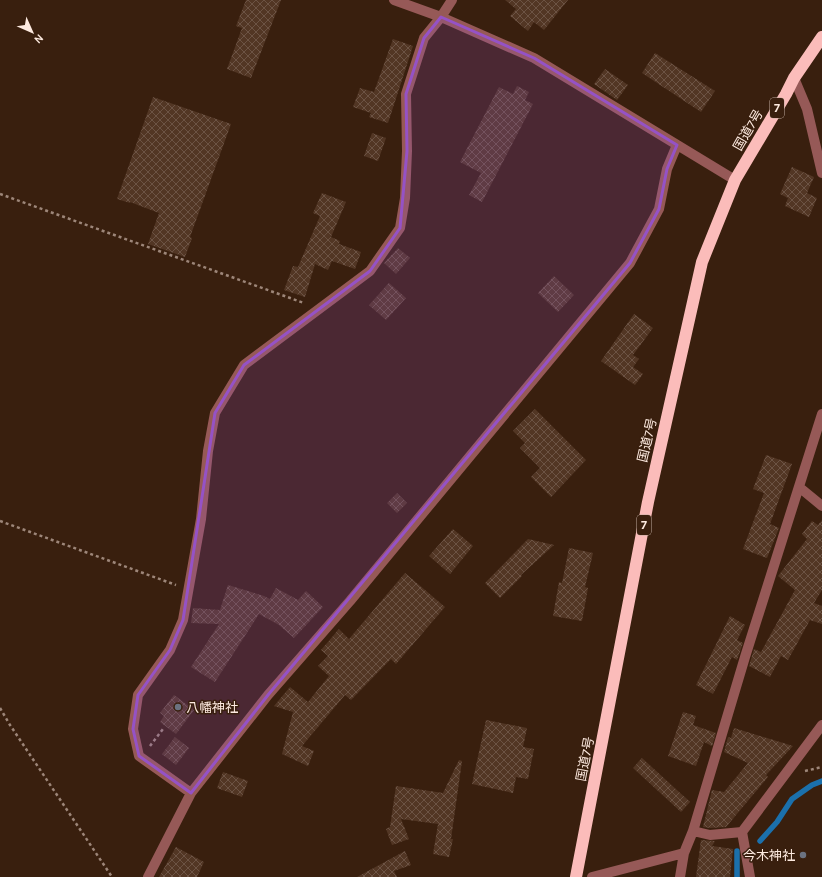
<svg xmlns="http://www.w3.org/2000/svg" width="822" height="877" font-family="Karla,'Noto Sans JP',sans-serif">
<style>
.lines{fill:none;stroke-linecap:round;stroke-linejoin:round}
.stream{stroke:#1b70ac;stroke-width:5.5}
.building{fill:url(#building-cross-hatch)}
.path{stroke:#9d8679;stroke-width:2.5;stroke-dasharray:3 3;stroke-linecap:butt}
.street{stroke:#965957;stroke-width:10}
.highway{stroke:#fbbcba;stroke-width:12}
.marked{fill:#9552c6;fill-opacity:0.2;stroke:#9552c6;stroke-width:3;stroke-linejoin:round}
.worship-dot{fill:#6b7280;stroke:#391f0e;stroke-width:1.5}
.labels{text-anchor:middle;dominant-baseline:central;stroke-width:3;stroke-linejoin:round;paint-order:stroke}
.shield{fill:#391f0e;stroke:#c2ada1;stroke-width:1}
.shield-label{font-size:12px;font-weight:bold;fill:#fdeae0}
.street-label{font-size:13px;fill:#fdeae0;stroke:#391f0e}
.poi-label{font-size:13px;fill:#fdeae0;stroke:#391f0e;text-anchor:start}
</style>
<defs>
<pattern id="building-cross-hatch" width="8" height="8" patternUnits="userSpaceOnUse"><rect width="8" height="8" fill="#523624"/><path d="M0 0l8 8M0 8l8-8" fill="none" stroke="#6c5344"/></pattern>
</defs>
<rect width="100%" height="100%" fill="#391f0e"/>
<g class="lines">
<path class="stream" d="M760,841l17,-19 15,-23 20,-14 10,-4
M737,877v-26"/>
</g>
<path class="building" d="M246,0h35l-30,78 -24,-9 15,-41 -6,-2z
M505,0h63l-24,30 -10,-8 -6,9 -18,-15 6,-7z
M393,39l20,7 -25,77 -19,-6 2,-4 -18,-6 7,-19 14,4z
M655,53l60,38 -14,21 -59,-39z
M605,69l23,16 -11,15 -23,-16z
M517,86l12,6 -4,8 8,4 -51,98 -13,-7 12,-22 -21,-11 39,-75 14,7z
M153,97l78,27 -41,113 2,1 -7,19 -37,-13 11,-31 -29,-11v1l-13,-4z
M372,133l14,5 -8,23 -14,-5z
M792,167l22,10 -7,16 10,5 -8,19 -24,-11 3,-8 -8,-4z
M322,193l24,9 -15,35 9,4 -1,3 22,8 -6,17 -23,-8 -4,9 -13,-6 -10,33 -21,-7 9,-24 5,1 22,-51 -7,-3z
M398,248l12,10 -14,16 -12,-11z
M554,276l20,19 -16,17 -20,-19z
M389,283l17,15 -20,22 -17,-15z
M634,314l19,14 -20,27 6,4 -6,8 10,7 -8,11 -34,-24z
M535,409l51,51 -35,37 -20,-20 9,-9 -20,-20 5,-5 -12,-12z
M766,455l26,9 -22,60 9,4 -12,30 -24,-9 21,-56 -11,-4z
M397,493l10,10 -10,10 -10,-10z
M822,520v70l-8,13 8,3v18l-12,-4 -22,40 -7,-4 -11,21 -21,-11 5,-17 7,3 34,-62 -17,-14 29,-37 -5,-5 10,-13 6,4z
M453,529l20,17 -23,28 -21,-18z
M528,539l26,6 -33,30 1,1 -22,22 -15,-15z
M569,548l24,5 -8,34 3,1 -6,33 -29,-5 6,-34 3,1z
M405,573l40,34 -49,57 -5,-5 -40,41 -6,-5 -43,51 12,5 -6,15 -26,-12 11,-42 -19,-6 16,-19 18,15 21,-26 -11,-10 10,-10 -7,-6 18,-21 10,10z
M228,585l36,11 6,3 6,-11 22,12 8,-9 17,16 -29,31 -15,-13 -20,-11 -44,68 -24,-15 28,-43 -28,-1 2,-15 27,2z
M730,616l15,9 -8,15 6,3 -6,17 -5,-3 -19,37 -17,-9z
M174,695l20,15 -18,24 -16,-12 4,-6 -4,-3z
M683,712l13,4 -3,9 23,8 -4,13 -8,-4 -8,24 -28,-10z
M486,720l41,8 -4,19 11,2 -6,30 -12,-2 -3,16 -41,-9z
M734,728l59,18 -27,29 2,2 -42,50 -16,1 -7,-1 9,-37 12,2 24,-29 -24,-11 4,-15 3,1z
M175,737l14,11 -13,17 -14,-11z
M642,758l48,44 -9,10 -48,-44z
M459,760l3,1 -11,78h2l-4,18 -16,-3 5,-30 -37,-5 8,20 -17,6 -6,-16 4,-2 6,-41 47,7z
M223,772l25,9 -6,16 -25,-9z
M701,840l14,1 -3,5 21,3 -3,28h-34z
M176,847l28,15 -7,15h-38z
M405,851l6,14 -17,6 3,6h-40z"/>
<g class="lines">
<path class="path" d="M0,194l304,109
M0,521l176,64
M0,708l10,17 102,152
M150,746l13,-17
M805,771l17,-4"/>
<path class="street" d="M394,0l47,17 93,41 201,122
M794,78l13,31 15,64
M799,487l23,19
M191,793l-52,-37 -6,-27 5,-34 32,-45 13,-30 18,-101 7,-68 7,-38 29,-48 126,-94 30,-43 5,-30 2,-47 -1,-57 18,-56 17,-21 11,-17
M693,831l17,4 32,-3
M148,877l43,-84 77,-98 82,-94 280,-338 29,-54 8,-40 10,-24
M592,877l92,-24
M680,877l4,-24 9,-22 52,-174 77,-243
M750,877l-8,-45 80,-107"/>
<path class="highway" d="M576,877l72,-375 54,-240 33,-82 51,-86 8,-16 28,-41"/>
</g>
<path class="marked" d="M441,17l93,41 143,87 -10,24 -8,40 -29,54 -362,432 -77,98 -52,-37 -6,-27 5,-34 32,-45 13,-30 32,-207 29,-48 126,-94 30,-43 7,-77 -1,-57 18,-56z"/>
<g class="worship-dot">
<circle cx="178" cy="707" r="4"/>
<circle cx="803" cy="855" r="4"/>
</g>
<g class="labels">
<g class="shield">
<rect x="770" y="98" width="14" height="20" rx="3"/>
<rect x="637" y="515" width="14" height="20" rx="3"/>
</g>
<g class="shield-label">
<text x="777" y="108">7</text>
<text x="644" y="525">7</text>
</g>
<g class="street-label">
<text transform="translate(748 130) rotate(-60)">国道7号</text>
<text transform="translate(647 440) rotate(-77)">国道7号</text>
<text transform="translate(585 759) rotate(-79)">国道7号</text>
</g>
<g class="poi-label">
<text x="186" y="707">八幡神社</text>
<text x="795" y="855" text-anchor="end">今木神社</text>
</g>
</g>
<g transform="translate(32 32) rotate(135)" stroke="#391f0e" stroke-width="3" paint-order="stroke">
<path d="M0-3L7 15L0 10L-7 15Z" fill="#fdeae0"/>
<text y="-6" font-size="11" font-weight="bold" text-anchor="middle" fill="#fdeae0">N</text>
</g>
</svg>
